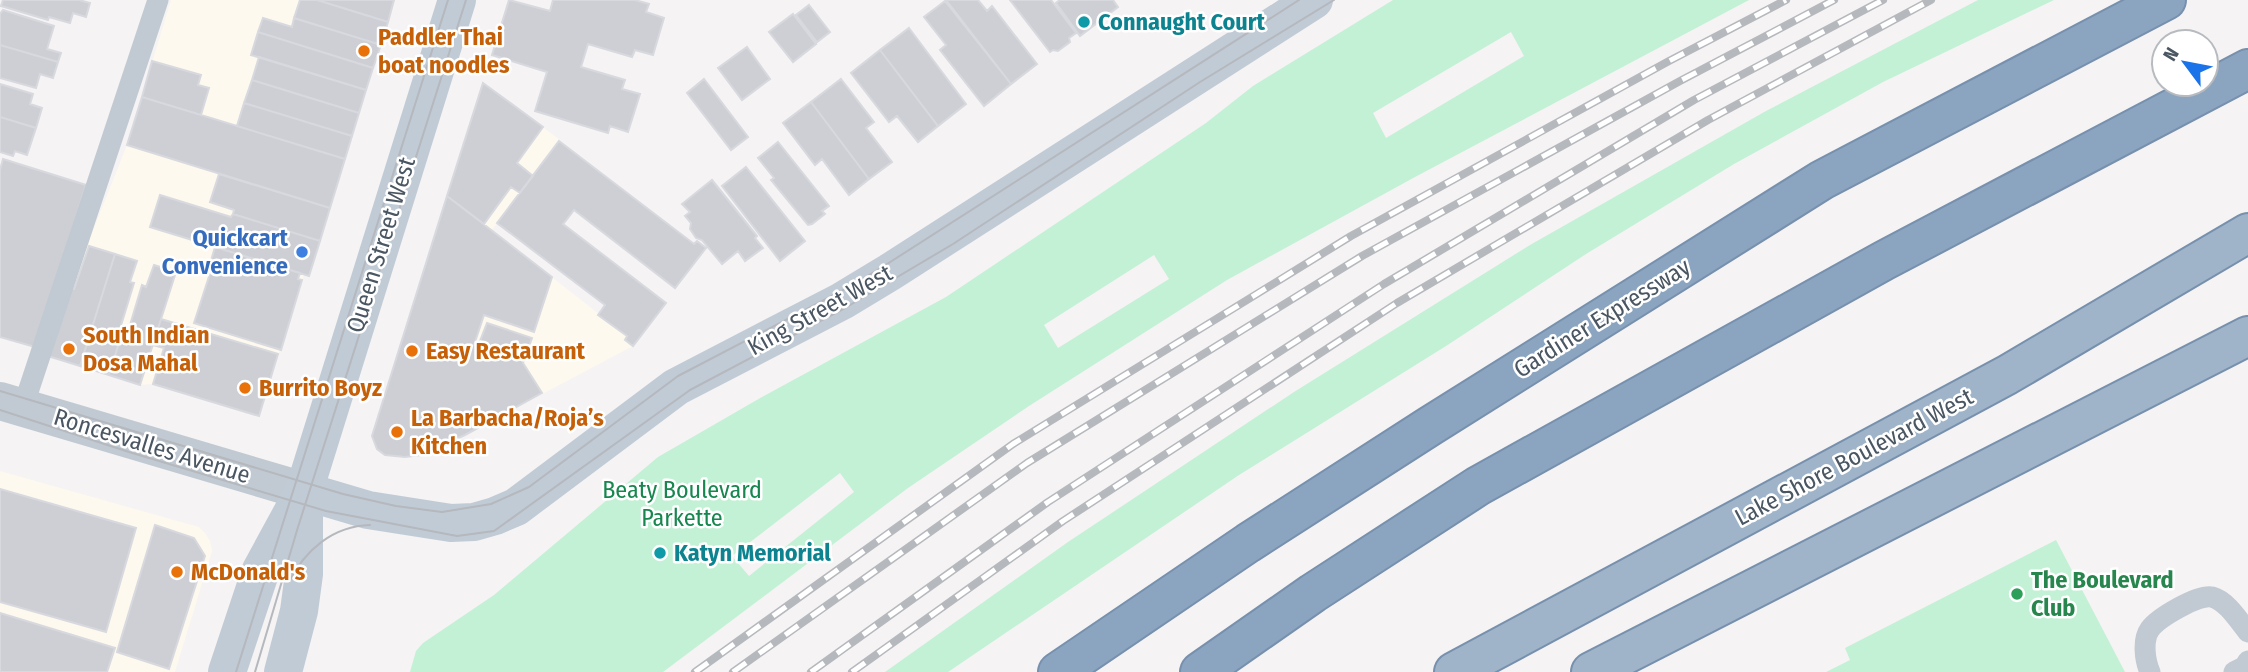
<svg xmlns="http://www.w3.org/2000/svg" width="2248" height="672" font-family="'Fira Sans Condensed',sans-serif">
<style>
.commercial{fill:#fdf9ef}
.green{fill:#c3f1d5;fill-rule:evenodd}
.building{fill:#cdcfd5;stroke:#d7d9de;stroke-width:2}
.lines{fill:none;stroke-linecap:round;stroke-linejoin:round}
.trunk-casing{stroke:#7690ad;stroke-width:42}
.motorway-casing{stroke:#7690ad;stroke-width:42}
.service{stroke:#c1cad2;stroke-width:21}
.tertiary{stroke:#c1cad2;stroke-width:38}
.secondary{stroke:#c1cbd6;stroke-width:38}
.trunk{stroke:#9fb4c9;stroke-width:38}
.motorway{stroke:#8ba5c1;stroke-width:38}
.tram{stroke:#b5b8bd;stroke-width:2}
.rail-casing{stroke:#b5b8bd;stroke-width:8}
.rail{stroke:#fff;stroke-width:5;stroke-dasharray:16;stroke-linecap:butt}
.culture-dot{fill:#0f9aa8;stroke:#fff;stroke-width:2.5}
.food-dot{fill:#e8710a;stroke:#fff;stroke-width:2.5}
.shop-dot{fill:#3f7fe0;stroke:#fff;stroke-width:2.5}
.leisure-dot{fill:#2e9e5b;stroke:#fff;stroke-width:2.5}
.labels{text-anchor:middle;dominant-baseline:central;stroke-width:5;stroke-linejoin:round;paint-order:stroke}
.culture-label{font-size:24px;font-weight:bold;fill:#0d838f;stroke:#fff;text-anchor:start}
.food-label{font-size:24px;font-weight:bold;fill:#c56008;stroke:#fff;text-anchor:start}
.shop-label{font-size:24px;font-weight:bold;fill:#366cbe;stroke:#fff;text-anchor:end}
.street-label{font-size:24px;fill:#4a5661;stroke:#fff}
.park-label{font-size:24px;fill:#17864f;stroke:#fff}
.leisure-label{font-size:24px;font-weight:bold;fill:#27864d;stroke:#fff;text-anchor:start}
</style>
<rect width="100%" height="100%" fill="#f5f3f3"/>
<path class="commercial" d="M171,0h223l-85,276 -5,-1 -2,5 -43,136 -106,-32 -13,1 -92,-29 22,-68 57,-143z
M483,83l77,57 -68,90 135,106 -2,4 8,6 -168,89 -44,20 -16,2 -20,-2 -8,-6 -5,-13z
M0,471l199,56 6,6 5,8 2,10 -37,121h-175z"/>
<path class="green" d="M1393,0h356l-334,177 -188,103 -198,126 -121,82 -245,184h-253l6,-21 7,-8 71,-48 164,-138 104,-60 184,-100 260,-174 47,-37zM1511,32l13,24 -138,82 -13,-25zM1154,255l15,24 -111,69 -14,-23zM840,473l14,19 -105,84 -17,-20z
M1978,0h76l-171,82 -149,82 -148,90 -140,92 -207,129 -291,197h-63l183,-130 226,-150 236,-147 236,-134z
M2056,540l69,132h-299l24,-12 -5,-12z"/>
<path class="building" d="M3,0h76l11,3 -4,14 -13,-4 -3,10 -21,-6 -1,3 -47,-14z
M300,0h17l71,22 -7,23 -87,-27z
M317,0h77l-6,22z
M509,0l41,11 3,-11h82l14,4 -3,8 18,6 -11,37 -18,-5 -3,7 -44,-13 -7,23 44,13 -3,9 18,5 -12,38 -18,-6 -2,7 -73,-22 12,-39 -55,-17z
M946,0h32l9,11 5,-5 45,58 -26,20z
M1010,0h41l25,33 -7,5 1,4 -12,9 -5,-1 -3,2z
M1060,0h53l5,7 -38,29 -24,-33z
M945,1l66,83 -27,22 -44,-56 6,-5 -22,-28z
M809,5l21,27 -13,10 -21,-27z
M3,10l51,16 -7,23 14,4 -3,9 -58,-17v-31z
M793,14l23,30 -23,18 -24,-30z
M263,18l29,9 2,-9 87,27 -8,23 -115,-36z
M909,28l57,76 -28,22 -58,-76z
M258,32l115,36 -7,22 -115,-35z
M0,45l58,17 -5,16 -13,-4 -4,14 -36,-10z
M747,47l23,32 -28,21 -24,-32z
M880,50l58,76 -20,16 -21,-26 -8,6 -38,-49z
M259,57l107,33 -7,23 -107,-33z
M152,61l49,14 -3,10 11,3 -8,27 -59,-18z
M704,79l44,58 -17,13 -44,-57z
M841,79l33,43 -8,6 26,34 -23,17 -58,-77z
M252,80l107,33 -7,23 -108,-33z
M483,83l60,44 -26,36 16,13 -13,17 -9,-6 -27,37 -37,-28z
M0,84l33,10 -3,10 12,4 -6,20 -36,-11z
M142,97l203,62 -15,49 -203,-63z
M811,102l58,77 -20,16 -27,-36 -7,6 -32,-42z
M244,103l108,33 -7,23 -108,-33z
M0,117l36,11 -9,27 -12,-4 -2,5 -13,-4z
M559,141l135,103 3,-3 9,7 -31,40 -101,-78 -6,8 -5,6 103,79 -33,43 -8,-6 2,-4 -29,-21 7,-10 -108,-82z
M778,142l51,64 -7,5 3,3 -13,10 -4,1 -37,-45 3,-2 -16,-20z
M3,159l83,26 -51,162 -35,-10v-167z
M746,167l59,74 -25,20 -58,-75z
M219,174l111,34 -10,33 -87,-27 1,-4 -24,-8z
M712,180l45,56 -2,2 8,10 -18,13 -7,-10 -16,13 -20,-24 -6,-2 -6,-9 1,-6 -6,-7 5,-4 -8,-8z
M160,195l71,22 2,-3 87,27 -11,35 -159,-49z
M447,196l105,81 -18,55 -50,-17 -10,30 4,1 9,-23 45,15 -9,25 19,30 -77,42 -44,20 -16,2 -20,-2 -8,-6 -5,-13z
M89,246l26,8 -35,112 -32,-10 22,-68 4,1z
M215,247l85,26 -2,6 4,1 -21,70 -87,-27 19,-59h-3z
M115,254l22,7 -7,21 4,1 -15,49 3,1 -13,42 -29,-9z
M154,265l22,7 -36,113 -31,-10 13,-42 5,2 15,-50 4,2z
M161,319l117,35 -19,62 -106,-32 11,-36 -11,-3z
M0,489l136,39 -30,104 -106,-30z
M155,525l39,13 11,18 -36,113 -52,-17z
M0,613l115,35 -8,24h-107z"/>
<g class="lines">
<g class="trunk-casing">
<path id="trunk" d="M1454,672l553,-297 241,-142
M1591,672l657,-336"/>
</g>
<g class="motorway-casing">
<path id="motorway" d="M1058,672l190,-129 182,-117 392,-246 344,-180
M1200,672l113,-79 165,-107 407,-226 363,-191"/>
</g>
<path class="service" d="M23,407l135,-407
M2150,672c-5,-11 -8,-32 0,-43 8,-11 48,-35 62,-32 15,4 27,24 36,35
M2234,672l10,-5 4,-6"/>
<path class="tertiary" d="M0,401l304,90"/>
<path class="secondary" d="M304,491l64,19 83,13 23,-1 21,-6 21,-9 160,-120 166,-86 48,-29 424,-272
M227,672l34,-102 43,-79 153,-491
M283,672l16,-61 5,-37v-83"/>
<use href="#trunk" class="trunk"/>
<use href="#motorway" class="motorway"/>
<path class="tram" d="M0,391l343,103 53,12 46,6 49,-8 38,-17 149,-111 171,-89 35,-21 415,-266
M0,410l129,42 197,59 131,25 37,-5 196,-141 155,-82 108,-64 247,-162 134,-82
M289,582c16,-32 44,-56 81,-57
M236,672l212,-672
M255,672l43,-145 168,-527"/>
<g class="rail-casing">
<path id="rail" d="M695,672l318,-228 338,-208 318,-175 117,-61
M733,672l294,-209 335,-207 318,-175 154,-81
M811,672l237,-170 336,-218 310,-184 189,-100
M852,672l211,-151 334,-218 311,-183 223,-120"/>
</g>
<use href="#rail" class="rail"/>
</g>
<g class="culture-dot">
<circle cx="1084" cy="22" r="7"/>
<circle cx="660" cy="553" r="7"/>
</g>
<g class="food-dot">
<circle cx="364" cy="51" r="7"/>
<circle cx="69" cy="349" r="7"/>
<circle cx="412" cy="351" r="7"/>
<circle cx="245" cy="388" r="7"/>
<circle cx="397" cy="432" r="7"/>
<circle cx="177" cy="572" r="7"/>
</g>
<circle class="shop-dot" cx="302" cy="252" r="7"/>
<circle class="leisure-dot" cx="2017" cy="594" r="7"/>
<g class="labels">
<g class="culture-label">
<text x="1098" y="22">Connaught Court</text>
<text x="674" y="553">Katyn Memorial</text>
</g>
<g class="food-label">
<text x="378" y="37">Paddler Thai<tspan x="378" dy="28">boat noodles</tspan></text>
<text x="83" y="335">South Indian<tspan x="83" dy="28">Dosa Mahal</tspan></text>
<text x="426" y="351">Easy Restaurant</text>
<text x="259" y="388">Burrito Boyz</text>
<text x="411" y="418">La Barbacha/Roja’s<tspan x="411" dy="28">Kitchen</tspan></text>
<text x="191" y="572">McDonald's</text>
</g>
<g class="shop-label">
<text x="288" y="238">Quickcart<tspan x="288" dy="28">Convenience</tspan></text>
</g>
<g class="street-label">
<text transform="translate(381 245) rotate(-73)">Queen Street West</text>
<text transform="translate(820 310) rotate(-29)">King Street West</text>
<text transform="translate(1602 318) rotate(-32)">Gardiner Expressway</text>
<text transform="translate(152 446) rotate(17)">Roncesvalles Avenue</text>
<text transform="translate(1854 457) rotate(-28)">Lake Shore Boulevard West</text>
</g>
<g class="park-label">
<text x="682" y="490">Beaty Boulevard<tspan x="682" dy="28">Parkette</tspan></text>
</g>
<g class="leisure-label">
<text x="2031" y="580">The Boulevard<tspan x="2031" dy="28">Club</tspan></text>
</g>
</g>
<g transform="translate(2185 63) rotate(302)"><circle r="33" fill="#ffffff" stroke="#b7bbc0" stroke-width="2"/>
<path d="M0-5L12 26L0 18L-12 26Z" fill="#1a73e8"/>
<text y="-10" font-size="19" font-weight="bold" text-anchor="middle" fill="#4a5661">N</text>
</g>
</svg>
